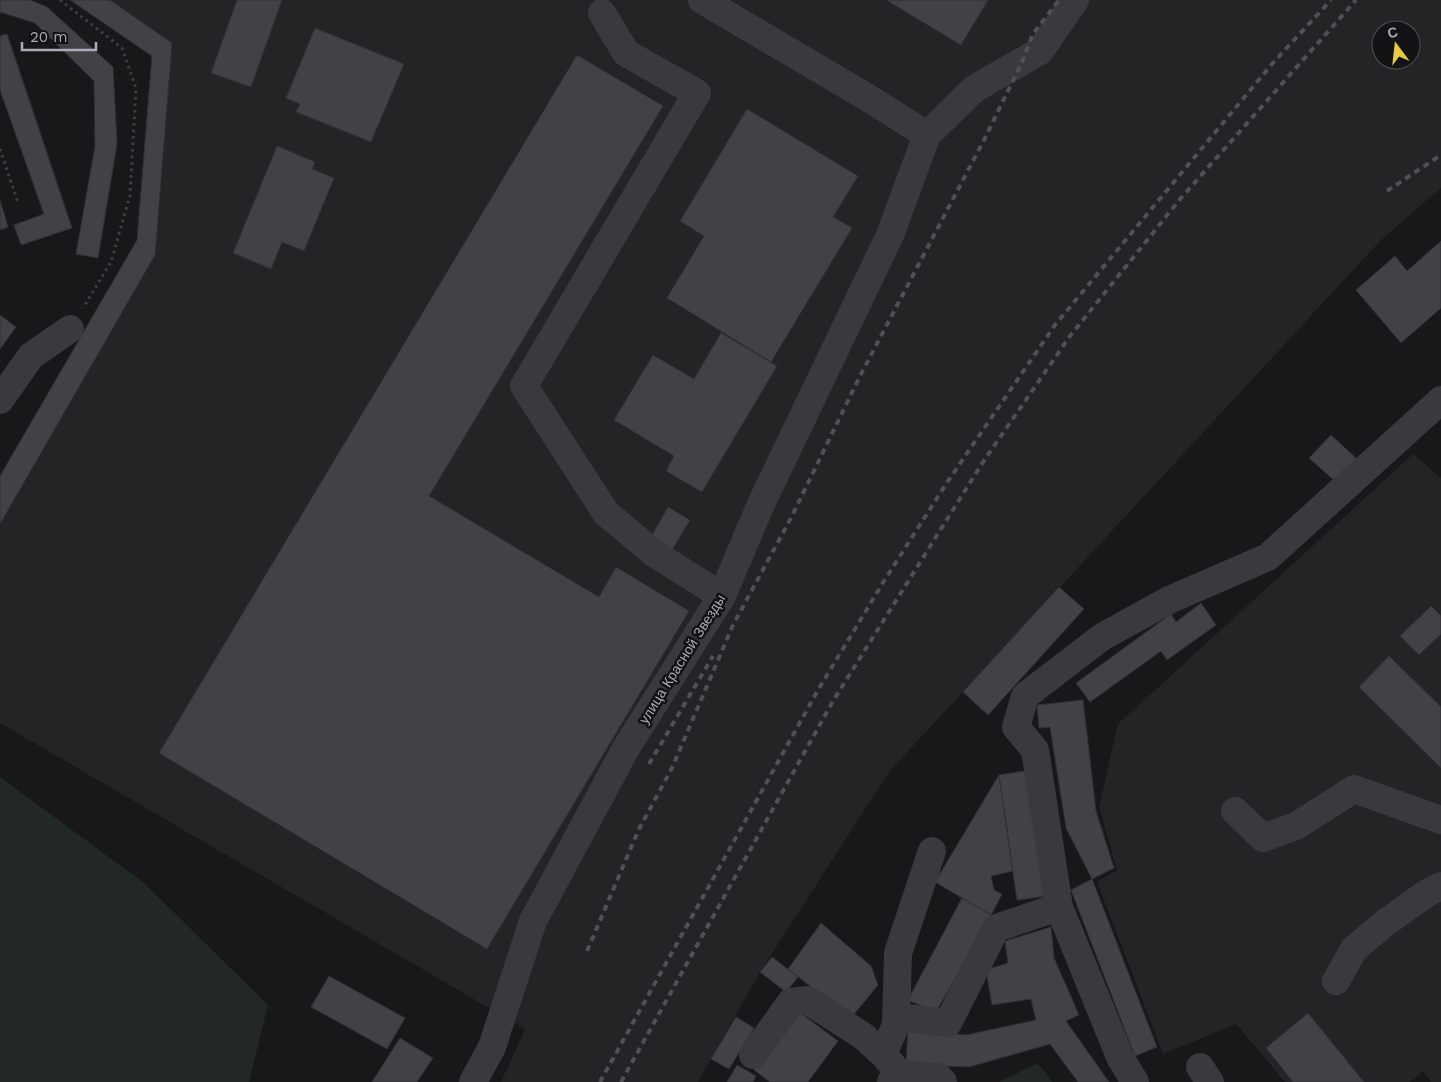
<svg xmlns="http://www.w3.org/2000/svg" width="1441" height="1082" font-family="'Work Sans',sans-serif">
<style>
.built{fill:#242326;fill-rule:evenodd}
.green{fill:#222924}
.building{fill:#424146;stroke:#323135}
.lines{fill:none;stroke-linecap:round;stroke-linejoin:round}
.path{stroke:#3f3f45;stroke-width:3;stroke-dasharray:2.5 4;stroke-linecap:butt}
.minor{stroke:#39393e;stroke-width:28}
.rail{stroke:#505057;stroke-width:4;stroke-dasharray:6 5;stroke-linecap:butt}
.labels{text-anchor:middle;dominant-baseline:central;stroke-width:5;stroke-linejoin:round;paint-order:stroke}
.street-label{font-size:14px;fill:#aaacb8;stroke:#131214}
</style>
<rect width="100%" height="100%" fill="#181719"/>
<path class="built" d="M110,0h1331v188l-59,51 -493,533 -129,200 -62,110h-197l24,-53 -525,-306v-199l155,-269 17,-212zM1381,30h30v30h-30z
M1413,454l28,24v604h-10l-8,-11 -13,11h-125l-49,-58 -73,30 -66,-172 20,-12 -18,-63 19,-83z"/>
<path class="green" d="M0,777l144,106 124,122 -19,77h-249z
M1038,1063l14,19h-53z"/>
<path class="building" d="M0,0h30l17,7 66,60 4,77 -19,114 -22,-4 19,-108 -1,-65 -59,-58 -35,-11z
M70,0h40l62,43 -17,212 -155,269v-48l137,-236 15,-184z
M237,0h45l-31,87 -40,-14z
M886,0h102l-27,45z
M315,28l89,36 -33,78 -75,-30 4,-8 -14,-6z
M7,34l65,194 -51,17 -7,-20 30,-11 -44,-124v-54z
M577,55l86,51 -234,390 170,101 17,-30 73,44 -202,338 -328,-196z
M747,109l111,67 -25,41 19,11 -81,134 -104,-64 37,-62 -24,-15z
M277,146l38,16 -3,7 22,9 -30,73 -22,-9 -11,27 -38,-16z
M0,200l8,27 -8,3z
M1441,241v67l-40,35 -45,-53 39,-34 12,15z
M0,315l16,12 -16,22z
M721,333l56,33 -75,126 -36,-21 8,-15 -60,-36 39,-65 41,24z
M1331,435l26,24 -21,23 -27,-24z
M668,507l22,13 -18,30 -21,-13z
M1059,587l25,22 -96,106 -25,-23z
M1201,603l15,22 -49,35 -6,-9 -71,51 -14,-19 95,-69 5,8z
M1431,606l10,10v18l-22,21 -19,-19z
M1389,656l52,51v61l-82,-81z
M1083,700l13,111 18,57 -22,11 -26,-51 -16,-101 -11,1 -2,-23z
M1030,770l18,126 -31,4 -18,-125z
M999,775l14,96 -22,5 3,14 8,4 -11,21 -56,-33z
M1092,879l65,168 -22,9 -64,-166z
M962,898l29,17 -55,97 -28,-12z
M821,923l50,43 7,19 -27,33 -63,-49z
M1051,927l3,31 25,57 -13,6 43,61h-31l-28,-38 -81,23 -63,-3 2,-35 58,6 70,-15 -5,-21 -39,6 -6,-35 22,-7 -3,-22z
M772,957l26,20 -12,15 -26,-20z
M329,976l76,42 -18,31 -76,-42z
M798,1011l40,30 -30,41h-38l-16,-12z
M1308,1013l56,69h-71l-27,-34z
M736,1017l18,11 -25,41 -18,-10z
M400,1038l33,20 -16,24h-45z
M737,1065l19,11 -3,6h-26z"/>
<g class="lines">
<path class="path" d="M60,0l62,48 14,40 -6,107 -19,67 -28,46
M0,149l18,54"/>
<path class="minor" d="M702,0l168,99 57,36
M602,13l24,40 71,40 -173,293 82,127 49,41 67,42
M0,400l31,-44 39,-27
M1235,811l28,27 33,-12 58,-37 87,31
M1336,981l18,-32 31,-26 42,-30 14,-7
M896,1025l10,-7 42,5 48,-95 63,-21
M883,1054l13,-29 2,-72 34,-102
M753,1055l38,-53 16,-2 56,36 20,18 17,20
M1200,1067l10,15
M473,1082l19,-35 41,-126 93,-173 96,-152 39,-92 129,-269 37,-100 47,-46 66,-38 35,-51
M891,1082l9,-8 38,3 5,5
M1135,1082l-15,-25 -61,-150 -24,-157 -19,-23 9,-31 77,-59 67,-37 99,-43 173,-157"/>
<path class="rail" d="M1387,191l54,-36
M649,764l64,-108
M587,951l52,-122 33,-61 61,-143 58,-107 69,-142 124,-236 38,-78 11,-28 26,-34
M600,1082l218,-392 66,-109 64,-100 107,-156 217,-261 59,-64
M621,1082l212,-381 150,-239 87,-126 111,-138 175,-198"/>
</g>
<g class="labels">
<g class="street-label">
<text transform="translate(682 659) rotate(-58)">улица Красной Звезды</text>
</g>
</g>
<g transform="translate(1396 45) rotate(345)"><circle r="24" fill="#131214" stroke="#4f5056"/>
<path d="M0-4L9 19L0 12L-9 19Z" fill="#e8cb41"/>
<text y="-8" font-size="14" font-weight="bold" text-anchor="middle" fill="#aaacb8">С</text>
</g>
<path d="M22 42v8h74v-8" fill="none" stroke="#aaacb8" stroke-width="2.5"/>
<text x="30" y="42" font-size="15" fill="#aaacb8" stroke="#131214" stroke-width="4" paint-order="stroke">20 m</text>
</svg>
